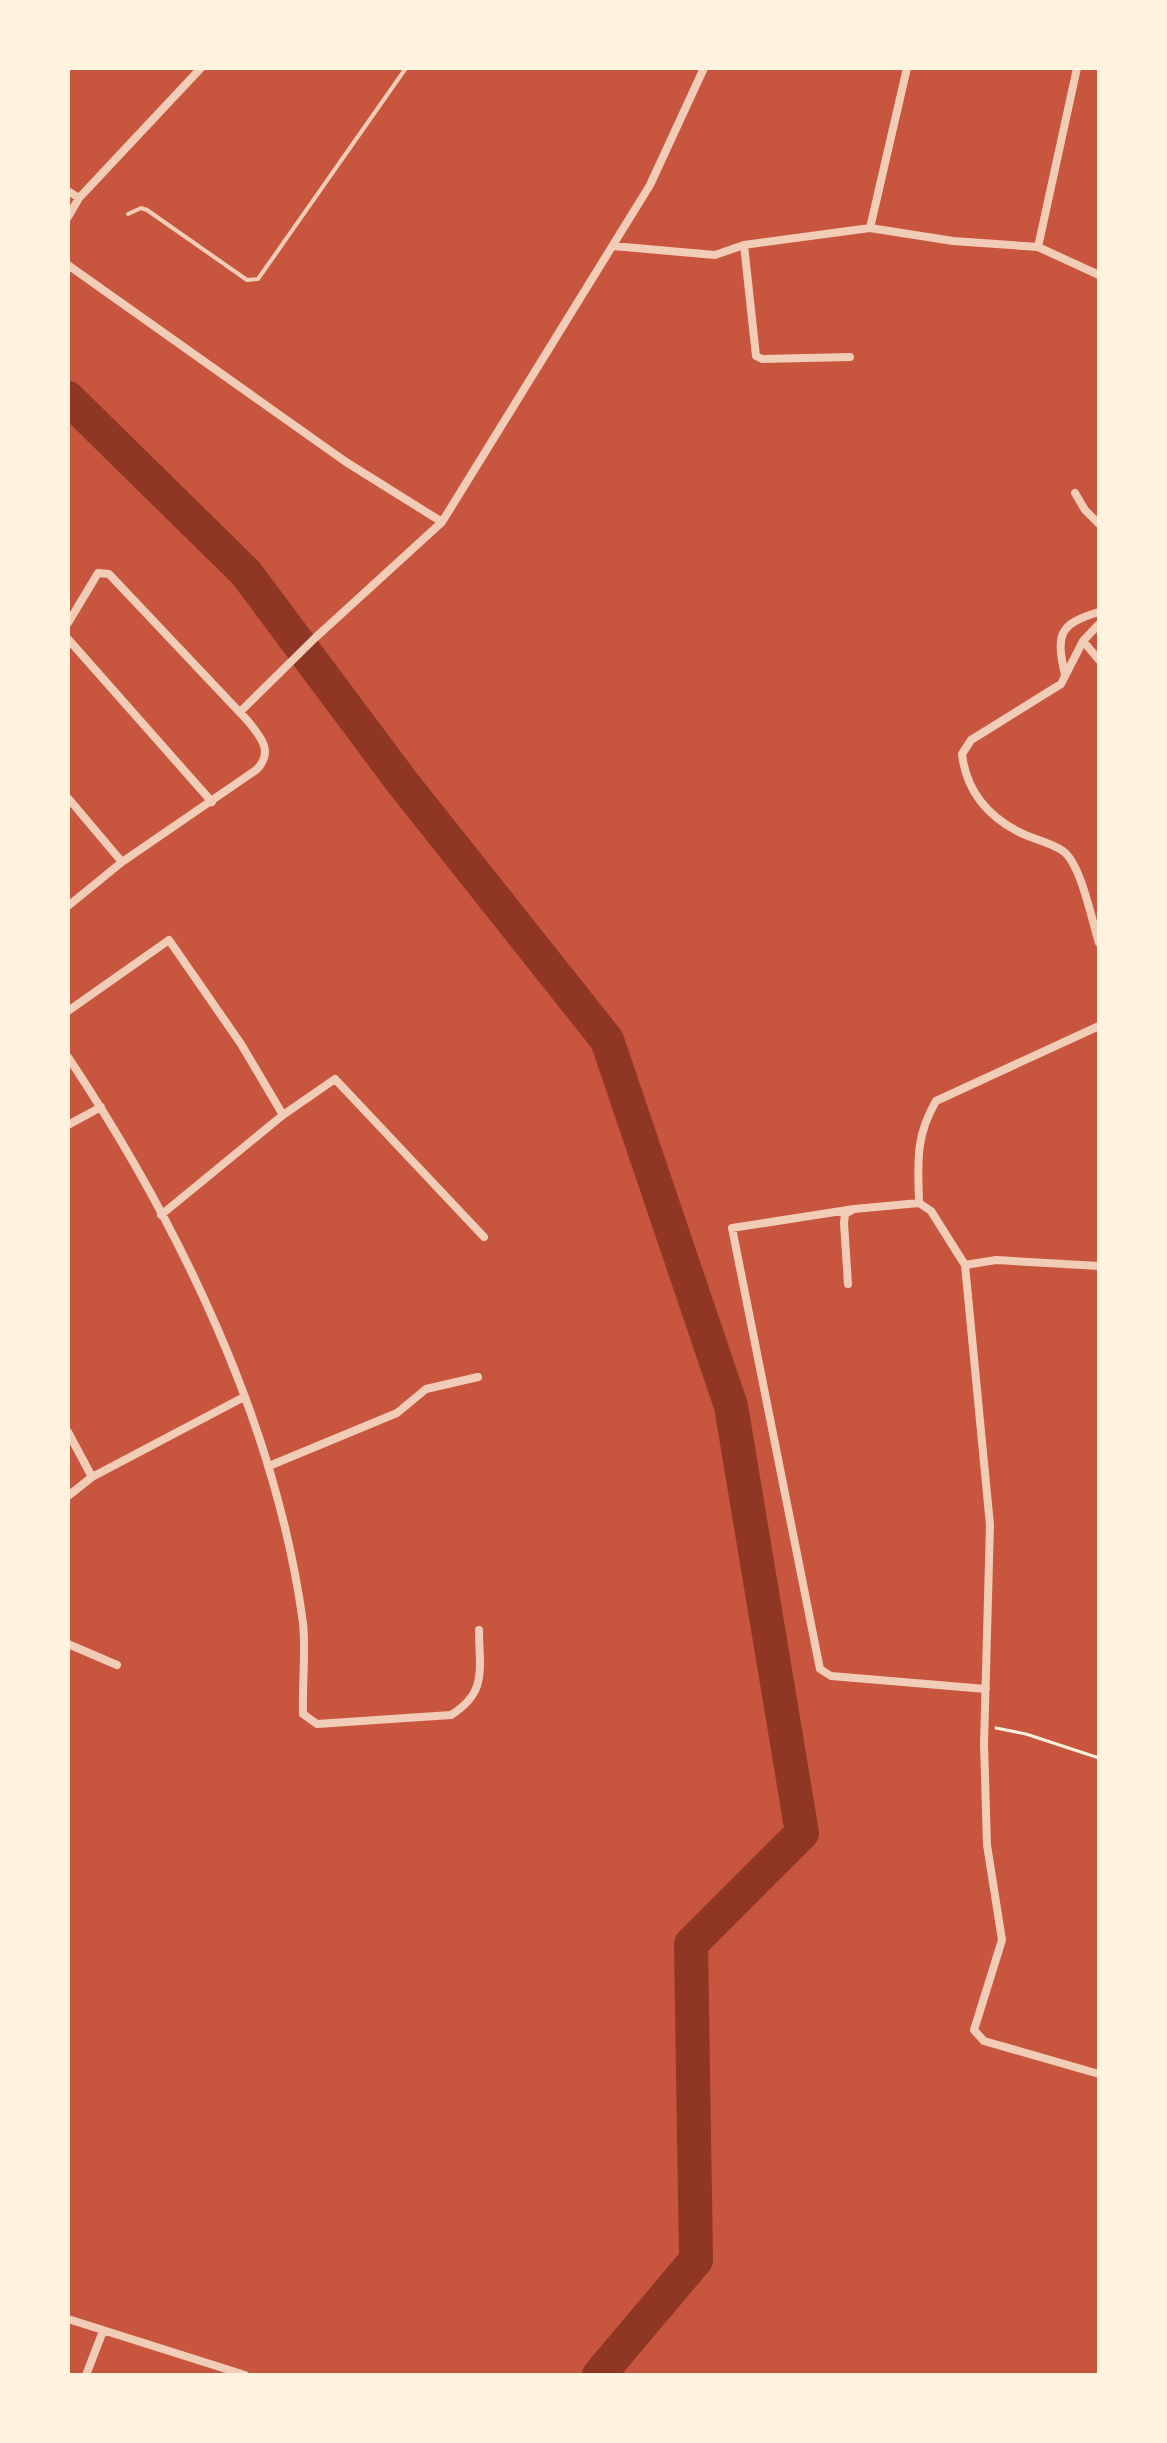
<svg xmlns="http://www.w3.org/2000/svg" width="1167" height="2443" font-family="Figtree,sans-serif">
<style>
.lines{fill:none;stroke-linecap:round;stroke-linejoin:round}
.river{stroke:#8f3625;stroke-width:34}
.path{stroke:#fff3e0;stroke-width:3}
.service{stroke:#f1ccb7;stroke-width:4}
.minor{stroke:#f1ccb7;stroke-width:8}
</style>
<rect width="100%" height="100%" fill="#c8553d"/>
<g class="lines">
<path class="river" d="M68,398l178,175 156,209 205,258 124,366 71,427 -111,111 5,316 -97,115"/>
<path class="path" d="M996,1728l30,6 73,24"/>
<path class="service" d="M128,214l13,-6 6,2 100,70 11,-1 148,-211"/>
<path class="minor" d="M1077,68l-39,179 61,28
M68,191l11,7
M68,217l11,-19 122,-130
M870,228l83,13 85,6
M744,245l12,111 6,3 88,-2
M613,246l102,9 29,-10 126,-17 37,-160
M68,265l278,197 96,60
M1075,493l10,17 14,14
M68,623l30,-50 11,1 138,146c13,16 28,32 9,50l-134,92 -54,-64
M1099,624l-16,17 -22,43 -90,56 -9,14c4,35 23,60 55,77 14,8 33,11 46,20 18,13 29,70 36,92
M68,639l144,163
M1083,641l16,19
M1065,675c-9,-40 -7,-51 34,-63
M240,712l75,-74 127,-116 208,-337 54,-117
M68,906l54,-44
M68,1011l101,-71 72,104 42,71
M68,1057c111,167 208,366 235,566 3,29 -1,62 0,91l14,10 134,-9c37,-23 28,-46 28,-85
M68,1125l33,-18
M919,1203c-1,-41 -4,-66 17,-102l163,-75
M854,1209l-122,19 88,441 11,7 155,13
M161,1215l122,-100 52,-36 149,158
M1099,1266l-103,-6 -31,5 25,260 -6,219 3,101 15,95 -28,90 10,11 115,33
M848,1284l-4,-61 1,-9 9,-5 65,-6 12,8 34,54
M68,1432l24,45
M269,1466l128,-53 29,-24 52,-12
M68,1496l24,-19 152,-80
M68,1644l49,21
M68,2319l177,56
M86,2375l17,-44"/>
</g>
<rect width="1167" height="2443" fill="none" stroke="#fff3e0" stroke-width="140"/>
</svg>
